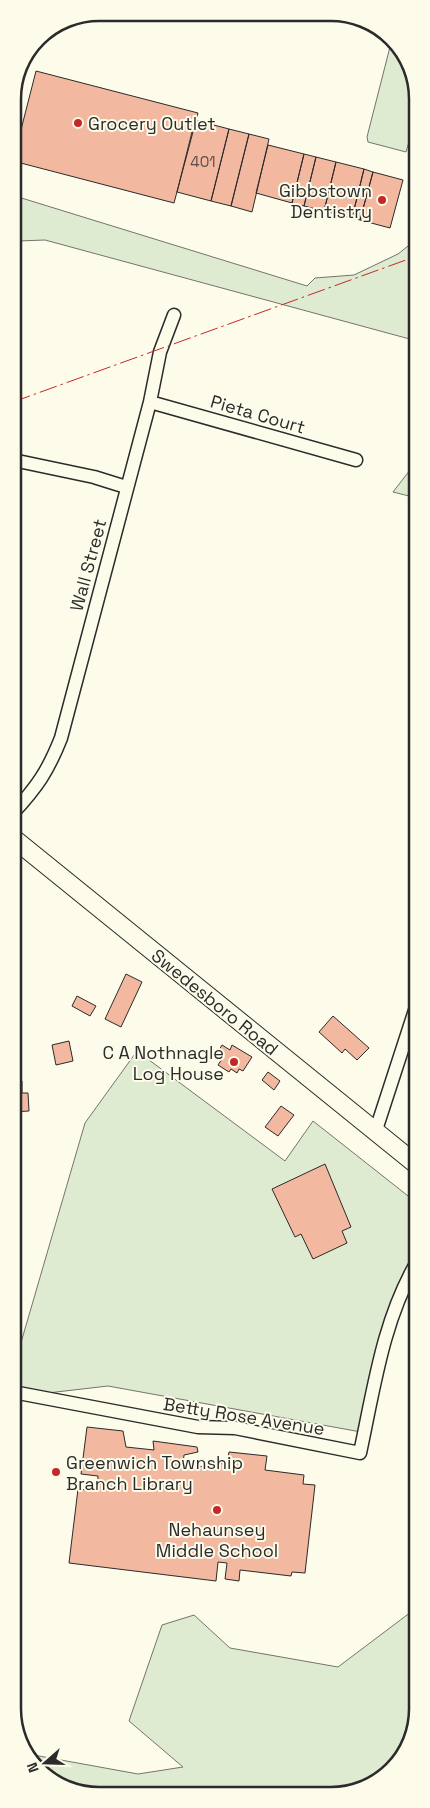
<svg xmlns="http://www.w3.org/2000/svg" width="430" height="1808" font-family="'Space Grotesk',sans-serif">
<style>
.green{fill:#deebd1;stroke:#74746e}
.building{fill:#f2b8a0;stroke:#2b2b2b}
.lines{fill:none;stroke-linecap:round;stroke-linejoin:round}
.street-casing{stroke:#2b2b2b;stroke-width:15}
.secondary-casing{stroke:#2b2b2b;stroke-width:20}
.street{stroke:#fdfbea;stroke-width:12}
.secondary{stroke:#fdfbea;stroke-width:18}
.power{stroke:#c62828;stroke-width:1;stroke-dasharray:18 4 2.5 4;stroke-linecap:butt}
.poi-dot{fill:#c62828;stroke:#fdfbea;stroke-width:2}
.labels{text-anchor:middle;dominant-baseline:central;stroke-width:4;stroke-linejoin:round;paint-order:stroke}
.number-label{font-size:15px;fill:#5d4e48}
.poi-label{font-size:18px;fill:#2b2b2b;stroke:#fdfbea;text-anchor:start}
.street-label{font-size:18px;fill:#2b2b2b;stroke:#fdfbea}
.rim{fill:none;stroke:#2b2b2b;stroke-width:2.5}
</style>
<rect width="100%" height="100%" fill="#fdfbea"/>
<path class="green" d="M392,39l4,3 21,45v56l-8,-1 -3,10 -38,-10 -1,-5z
M15,196l292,90 8,-8 39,-3 44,-21 19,-15v102l-372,-101 -27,1 -5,33v-77z
M417,461v37l-24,-6z
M137,1051l148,110 28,-40 104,82v55l-56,174 -253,-46 -95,11v-52l7,1 65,-223z
M417,1598v117l-21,51 -53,29 -261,-1 -48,-28 -6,-12 110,20 45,-7 -54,-46 33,-96 32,-10 36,33 108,19 73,-55z"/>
<path class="building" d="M36,71l162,42 -24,90 -161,-42z
M195,120l34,9 -18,72 -34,-9z
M229,129l20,5 -18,72 -20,-5z
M249,134l20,5 -17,73 -21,-6z
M268,145l36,9 -12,49 -36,-10z
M304,154l12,3 -12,49 -12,-3z
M316,157l20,5 -12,49 -20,-5z
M336,162l28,7 -12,49 -28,-7z
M364,169l9,3 -13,48 -8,-2z
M373,172l30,8 -13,48 -30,-8z
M126,974l16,8 -21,45 -16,-8z
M77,996l19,10 -6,10 -18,-10z
M333,1016l36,32 -12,12 -12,-11 -3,4 -23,-21z
M69,1041l4,20 -17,4 -4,-20z
M222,1045l8,5 2,-5 20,12 -9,14 -4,-2 -2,4 -6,-4 -2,3 -11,-7 4,-6 -6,-4z
M268,1072l12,9 -6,9 -12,-10z
M13,1081h9v12h6l1,18 -16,1z
M281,1106l13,9 -16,21 -13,-9z
M325,1164l26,63 -9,4 5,12 -34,16 -12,-25 -6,3 -23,-48z
M87,1427l36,4 3,16 28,3 -1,-9 44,6 1,5 -14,3 -1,9 30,4 1,-5 13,1 2,-12 38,4 -2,14 39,5 -1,9 12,1 -10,88 -13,-1 -1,4 -51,-6 -1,11 -14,-2 2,-16 -9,-1 -2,19 -147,-18 9,-74 19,2 1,-15 -17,-2z"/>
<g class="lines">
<g class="street-casing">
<path id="street" d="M150,402l206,58
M13,460l81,17 32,10
M13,813c24,-26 35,-42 48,-75l89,-336 10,-50 14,-37
M375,1133l42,-129
M13,1392l185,35 37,1 125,25c14,-65 23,-133 57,-191"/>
</g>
<g class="secondary-casing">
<path id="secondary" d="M13,838l404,327"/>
</g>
<use href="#street" class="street"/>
<use href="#secondary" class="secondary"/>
<path class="power" d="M13,402l404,-146"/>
</g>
<g class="poi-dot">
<circle cx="78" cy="123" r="5"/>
<circle cx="382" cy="200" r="5"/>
<circle cx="234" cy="1062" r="5"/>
<circle cx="56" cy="1472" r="5"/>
<circle cx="217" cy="1510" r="5"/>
</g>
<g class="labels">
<g class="number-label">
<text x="203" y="161">401</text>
</g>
<g class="poi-label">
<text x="88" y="123">Grocery Outlet</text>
<text x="372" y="190" text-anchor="end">Gibbstown<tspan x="372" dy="21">Dentistry</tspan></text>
<text x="224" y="1052" text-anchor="end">C A Nothnagle<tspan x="224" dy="21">Log House</tspan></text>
<text x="66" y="1462">Greenwich Township<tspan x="66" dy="21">Branch Library</tspan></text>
<text x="217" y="1529" text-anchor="middle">Nehaunsey<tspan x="217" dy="21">Middle School</tspan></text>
</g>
<g class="street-label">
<text transform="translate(258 414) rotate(16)">Pieta Court</text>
<text transform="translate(88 565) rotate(-75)">Wall Street</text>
<text transform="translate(215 1002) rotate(39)">Swedesboro Road</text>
<text transform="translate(244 1416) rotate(9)">Betty Rose Avenue</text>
</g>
</g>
<path d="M0 0H430V1808H0ZM99 21H331A78 78 0 0 1 409 99V1709A78 78 0 0 1 331 1787H99A78 78 0 0 1 21 1709V99A78 78 0 0 1 99 21Z" fill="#fdfbea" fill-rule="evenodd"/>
<path class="rim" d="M99 21H331A78 78 0 0 1 409 99V1709A78 78 0 0 1 331 1787H99A78 78 0 0 1 21 1709V99A78 78 0 0 1 99 21Z"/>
<g transform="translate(45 1763) rotate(250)" stroke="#fdfbea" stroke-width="4" paint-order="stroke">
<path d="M0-4L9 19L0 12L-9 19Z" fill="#2b2b2b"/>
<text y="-8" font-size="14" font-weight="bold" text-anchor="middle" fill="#2b2b2b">N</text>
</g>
</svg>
